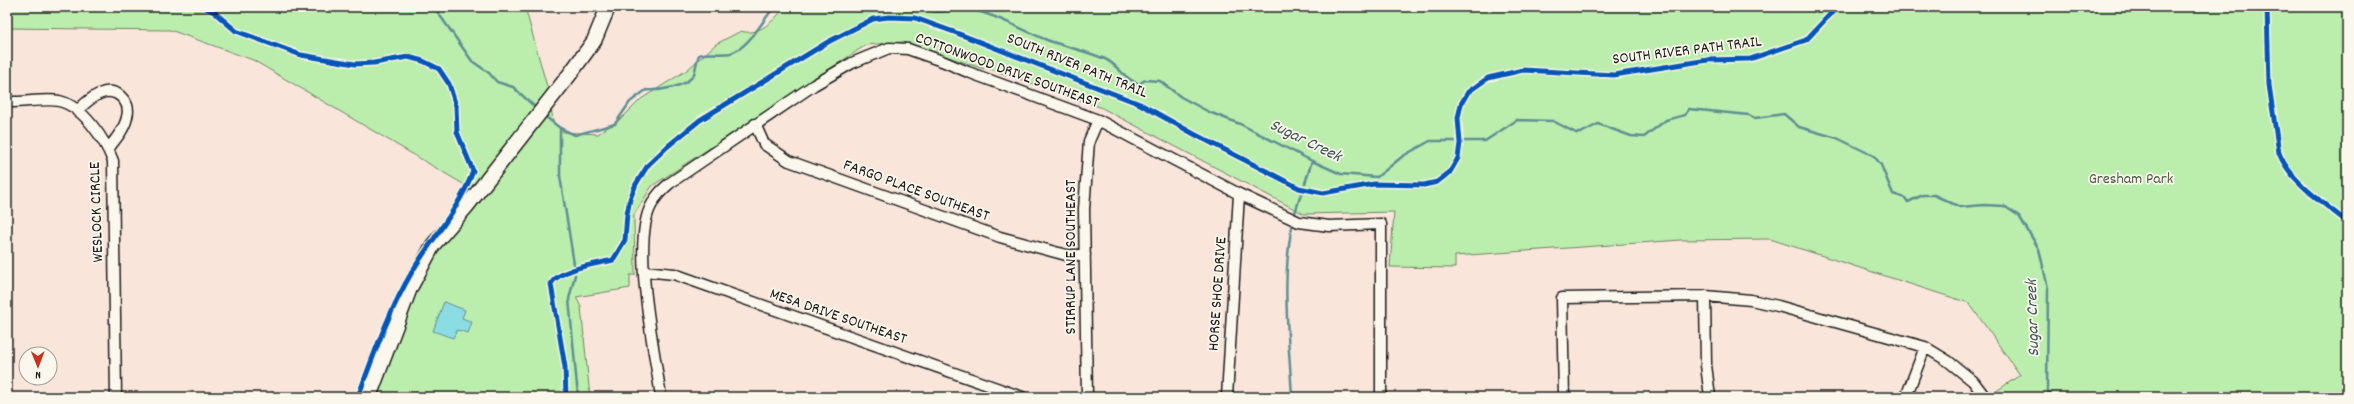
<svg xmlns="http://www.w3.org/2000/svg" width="2354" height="404" font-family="Dekko,sans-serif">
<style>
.green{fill:#bbedad;stroke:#6c8464}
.water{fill:#8bdce3;stroke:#5f8f93}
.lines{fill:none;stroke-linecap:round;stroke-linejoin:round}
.stream{stroke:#5f8f93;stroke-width:2.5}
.street-casing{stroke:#1c1c1c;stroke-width:13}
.secondary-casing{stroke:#1c1c1c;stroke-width:17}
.street{stroke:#fbf7ec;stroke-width:10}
.secondary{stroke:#fbf7ec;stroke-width:14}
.cycleway-casing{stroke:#fbf7ec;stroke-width:8}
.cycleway{stroke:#0057b8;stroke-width:5}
.labels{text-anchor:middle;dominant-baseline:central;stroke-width:3.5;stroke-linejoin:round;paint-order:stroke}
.street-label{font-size:16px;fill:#1c1c1c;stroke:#fbf7ec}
.park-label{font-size:16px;fill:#4c5b48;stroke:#fbf7ec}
.water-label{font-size:17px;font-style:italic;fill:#3d5658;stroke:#fbf7ec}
</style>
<rect width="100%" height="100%" fill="#fae5db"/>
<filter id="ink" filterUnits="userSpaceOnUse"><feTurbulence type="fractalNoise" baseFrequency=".025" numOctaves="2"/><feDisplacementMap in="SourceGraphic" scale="8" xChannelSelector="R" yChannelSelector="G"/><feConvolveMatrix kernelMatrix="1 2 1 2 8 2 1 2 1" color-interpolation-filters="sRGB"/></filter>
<g filter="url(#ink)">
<path class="green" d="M7,7h518l24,87 4,27 10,11 35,2 25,-17 18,-18 46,-29 29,-26 25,-13c16,6 35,-11 43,-24h1563v390h-350l-2,-5 25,-17 -51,-72 -199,-64 -89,1 -226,16v12l-65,-1 4,-55 -90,2 -204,-107 -116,-40v2l-81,-27 -37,3 -214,141 -18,29 1,60h-5v13l-54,9 5,10 9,90h-222l53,-135 54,-71 -222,-131 -83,-30 -163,-2z"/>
<path class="water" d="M444,302l21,8 -3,8 10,4 -4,11 -11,-3 -4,8 -20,-7z"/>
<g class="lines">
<path class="stream" d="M434,7l38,54 17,12 8,9 16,5 22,20
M820,7h22
M922,7c17,11 34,-2 55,4 24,6 47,20 70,29 19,7 39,11 58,19 13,6 19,20 34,25l6,-4 15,1 21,16 28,15 31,12 72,37 29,13 36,3 26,-21 27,-15h55l32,-21 36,1 23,12h5l17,-9 33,12 13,1 22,-17 19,-5 4,-6 60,6 6,3 29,-4 15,13 38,11 37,18 7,9 12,29 12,4 3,4 15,-7h11l26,12 24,-2 20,1 15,10 20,33 9,39 -1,101 5,8
M546,117l14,11 15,7 40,-11 15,-22 16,-12c13,1 42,-3 48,-16 2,-6 2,-12 5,-19 11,-3 22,0 32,-2 17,-5 30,-30 41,-43l30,-3
M560,128v48l14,88
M1305,183l7,-22
M1295,213l6,-19
M575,275l-6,24 9,98
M1292,397c-3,-56 -11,-115 0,-171"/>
<g class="street-casing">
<path id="street" d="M7,102c13,1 41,-4 52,-1 24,5 46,39 54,60l3,236
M77,111c12,-12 32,-30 47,-11 4,5 5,10 3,17 -2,12 -12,23 -19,32
M755,124l9,20 25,17 211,76 66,18h19
M644,271l30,3 348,123
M1705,296l1,69 4,32
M661,397c-6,-45 -31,-156 -9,-193 4,-9 11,-15 18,-21l144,-98 38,-22 37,-15 19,1 34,12 26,11 130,48 141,74 60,28 30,4 52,-2v173
M1087,397l-3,-188 5,-68 9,-21
M1227,397l12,-203
M1564,397l-2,-99 143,-2 46,4 27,6 147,41 23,14 25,20 12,16
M1906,397l19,-50"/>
</g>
<g class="secondary-casing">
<path id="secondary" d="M369,397l41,-109 23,-43 33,-38 104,-133 24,-33 14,-34"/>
</g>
<use href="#street" class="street"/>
<use href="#secondary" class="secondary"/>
<g class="cycleway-casing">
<path id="cycleway" d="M204,7l10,5 22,19 65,24 54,9 19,-1 34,-6 15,4 16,8 10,15 7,22 1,26 16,39c-13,37 -41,67 -61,101 -23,39 -38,82 -54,125
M2267,7l2,78 10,68c12,30 44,49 68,69
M566,397l-1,-30 -14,-83c7,-15 46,-20 62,-24l12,-20 2,-26 3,-15 6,-15 12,-19 20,-19 32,-26 128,-78 45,-23 16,-2 26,1 39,14 186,72 54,30 105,54 24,5 51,-9 50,1 13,-3 13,-10 8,-14 2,-15 -2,-25 3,-14 7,-12 20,-14 35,-8 91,5 94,-15 42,-1 56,-19 31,-33"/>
</g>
<use href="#cycleway" class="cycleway"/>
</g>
</g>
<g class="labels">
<g class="street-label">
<text transform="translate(1687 51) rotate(-7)">SOUTH RIVER PATH TRAIL</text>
<text transform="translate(1077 66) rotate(22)">SOUTH RIVER PATH TRAIL</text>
<text transform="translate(1007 71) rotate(20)">COTTONWOOD DRIVE SOUTHEAST</text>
<text transform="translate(916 191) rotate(20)">FARGO PLACE SOUTHEAST</text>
<text transform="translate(97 212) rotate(-92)">WESLOCK CIRCLE</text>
<text transform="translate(1071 257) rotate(-90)">STIRRUP LANE SOUTHEAST</text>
<text transform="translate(1218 294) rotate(-86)">HORSE SHOE DRIVE</text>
<text transform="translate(838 317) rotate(19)">MESA DRIVE SOUTHEAST</text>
</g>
<g class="park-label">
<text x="2131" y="179">Gresham Park</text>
</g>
<g class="water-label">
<text transform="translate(1305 142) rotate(26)">Sugar Creek</text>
<text transform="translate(2034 318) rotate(-92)">Sugar Creek</text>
</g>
</g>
<rect width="2354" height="404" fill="none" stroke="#fbf7ec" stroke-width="24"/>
<rect x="12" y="12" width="2330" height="380" fill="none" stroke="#1c1c1c" stroke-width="1.5" filter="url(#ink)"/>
<g transform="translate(38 366) rotate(179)"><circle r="19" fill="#fbf7ec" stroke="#a29f99"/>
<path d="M0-3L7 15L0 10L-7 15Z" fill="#c8321e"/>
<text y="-6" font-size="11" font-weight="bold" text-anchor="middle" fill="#1c1c1c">N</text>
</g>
</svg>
